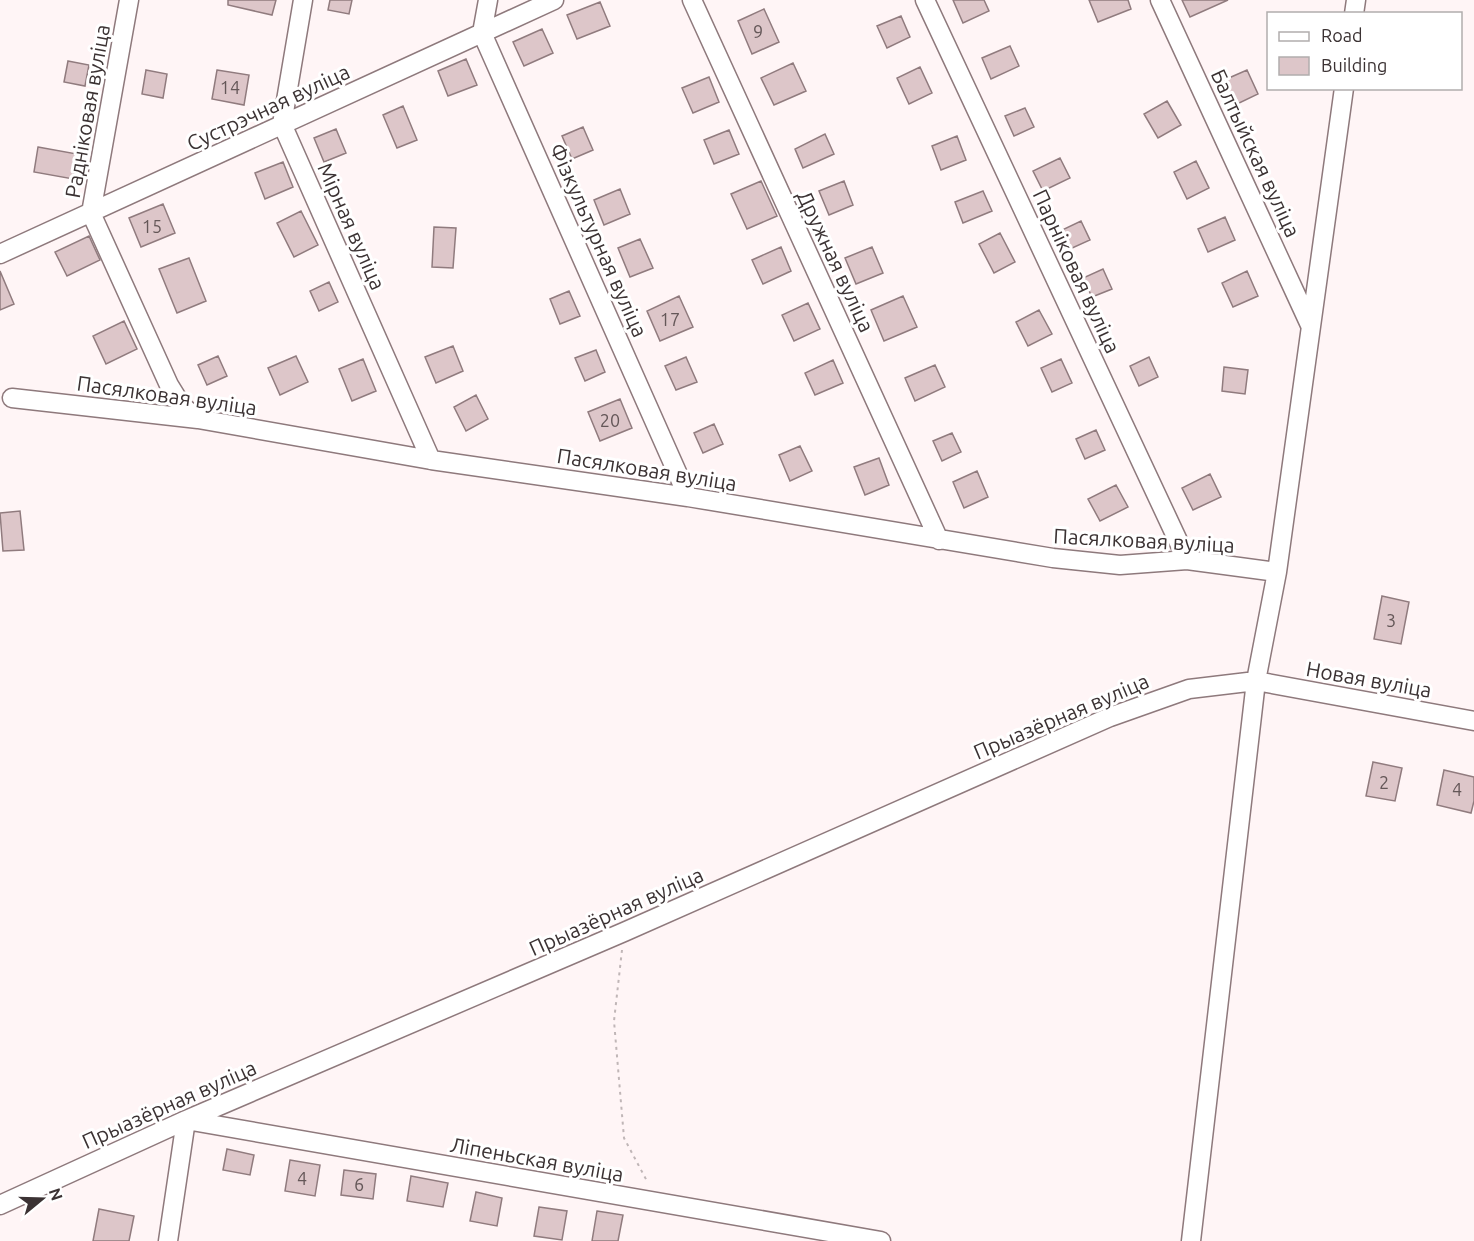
<svg xmlns="http://www.w3.org/2000/svg" width="1474" height="1241" font-family="Ubuntu,sans-serif">
<style>
.building{fill:#ddc6c9;stroke:#907b7e;stroke-width:1.5}
.lines{fill:none;stroke-linecap:round;stroke-linejoin:round}
.minor-casing{stroke:#8e797c;stroke-width:21}
.path{stroke:#c0b6b7;stroke-width:2;stroke-dasharray:3 4.5;stroke-linecap:butt}
.minor{stroke:#fff;stroke-width:18}
.labels{text-anchor:middle;dominant-baseline:central;stroke-width:6;stroke-linejoin:round;paint-order:stroke}
.number-label{font-size:18px;fill:#645758}
.street-label{font-size:21px;fill:#3b3233;stroke:#fff}
</style>
<rect width="100%" height="100%" fill="#fff5f6"/>
<path class="building" d="M228,0h48l-4,15 -44,-10z
M330,0h22l-3,14 -21,-4z
M953,0h31l5,11 -26,12z
M1089,0h39l3,9 -33,13z
M1182,0h46l-38,17z
M600,2l10,24 -33,13 -10,-24z
M764,9l15,33 -27,12 -14,-33z
M901,16l9,21 -23,11 -10,-22z
M542,29l11,24 -29,13 -11,-24z
M1010,46l9,20 -28,13 -9,-21z
M466,59l11,26 -29,11 -10,-25z
M68,61l21,4 -4,21 -21,-4z
M793,63l13,28 -32,14 -13,-27z
M920,67l12,26 -23,11 -12,-26z
M146,70l21,4 -4,24 -21,-4z
M217,70l32,5 -5,30 -32,-6z
M1247,70l11,24 -25,12 -11,-25z
M709,77l10,25 -26,11 -11,-25z
M1167,101l14,24 -23,13 -14,-24z
M403,106l14,34 -20,8 -14,-33z
M1025,108l9,19 -20,9 -9,-20z
M583,127l10,23 -21,9 -10,-23z
M336,129l10,24 -22,9 -10,-24z
M729,130l10,24 -25,10 -10,-24z
M825,134l9,20 -31,14 -8,-19z
M957,136l9,24 -25,10 -9,-24z
M38,147l39,7 -4,25 -39,-7z
M1060,158l10,20 -27,13 -10,-20z
M1196,161l13,27 -22,11 -13,-27z
M283,162l10,25 -28,12 -10,-26z
M761,181l16,35 -30,13 -16,-35z
M844,181l9,24 -24,10 -10,-24z
M620,189l10,25 -26,11 -10,-25z
M983,191l9,20 -29,12 -8,-21z
M163,204l12,29 -34,14 -12,-29z
M301,211l17,34 -24,12 -17,-34z
M1225,217l10,23 -27,12 -10,-23z
M1081,221l9,19 -20,9 -8,-19z
M434,227l22,1 -3,40 -21,-1z
M1000,233l15,29 -21,11 -15,-29z
M89,236l11,24 -33,16 -12,-24z
M640,239l13,29 -23,9 -12,-29z
M781,247l10,24 -28,13 -11,-24z
M872,247l11,26 -27,11 -11,-26z
M189,258l17,43 -29,12 -18,-44z
M1103,269l9,20 -20,8 -9,-19z
M0,271l14,33 -14,6z
M1247,271l11,25 -25,11 -11,-24z
M329,282l9,20 -19,9 -9,-20z
M569,291l11,25 -20,8 -10,-25z
M679,296l14,31 -33,14 -13,-30z
M903,296l14,31 -33,14 -13,-31z
M808,303l12,26 -26,12 -12,-26z
M1039,310l13,24 -24,12 -12,-24z
M124,321l13,28 -31,15 -13,-28z
M453,346l10,25 -27,12 -11,-26z
M596,350l9,22 -20,9 -10,-23z
M218,356l9,20 -20,9 -9,-20z
M296,356l12,26 -28,13 -12,-27z
M686,357l11,25 -21,8 -11,-24z
M1149,357l9,20 -19,9 -9,-20z
M363,359l13,32 -24,10 -13,-32z
M1061,359l11,24 -20,9 -11,-24z
M833,360l10,23 -28,12 -10,-22z
M935,365l10,22 -30,14 -10,-23z
M1224,367l24,3 -3,24 -23,-3z
M476,395l12,24 -22,12 -12,-24z
M620,399l12,29 -32,13 -12,-29z
M714,424l9,20 -20,9 -9,-20z
M1096,430l9,20 -20,9 -9,-20z
M952,433l9,19 -19,9 -9,-20z
M800,446l12,25 -22,10 -11,-26z
M879,458l10,27 -24,10 -11,-28z
M977,471l11,26 -24,11 -11,-26z
M1210,474l11,23 -28,13 -11,-22z
M1116,485l12,22 -28,14 -12,-22z
M20,511l4,39 -21,1 -3,-38z
M1382,596l27,6 -8,42 -27,-5z
M1373,762l29,6 -7,33 -29,-5z
M1444,770l30,7v24l-3,12 -34,-8z
M227,1149l27,6 -4,20 -27,-5z
M290,1160l30,5 -5,31 -30,-5z
M344,1170l32,4 -3,25 -32,-4z
M411,1176l37,7 -5,24 -36,-6z
M476,1192l26,6 -5,28 -27,-5z
M539,1207l28,4 -5,29 -28,-4z
M99,1209l35,7 -5,25h-36z
M597,1211l26,4 -5,26h-26z"/>
<g class="lines">
<g class="minor-casing">
<path id="minor" d="M129,0l-38,213 78,172 13,21 16,13
M303,0l-21,124 149,336
M488,0l-6,33 206,464
M692,0l247,540
M925,0l262,560
M1160,0l150,325
M1354,14l2,-14
M0,254l554,-254
M12,398l186,21 233,41 257,37 365,61 67,7 67,-5 90,12
M0,1205l186,-85 438,-188 486,-215 79,-28 67,-8 218,40
M168,1241l18,-121 695,121
M1191,1241l65,-560 21,-109 67,-484"/>
</g>
<path class="path" d="M622,950l-8,71 10,117 24,45"/>
<use href="#minor" class="minor"/>
</g>
<g class="labels">
<g class="number-label">
<text x="758" y="31">9</text>
<text x="230" y="87">14</text>
<text x="152" y="226">15</text>
<text x="670" y="319">17</text>
<text x="610" y="420">20</text>
<text x="1391" y="620">3</text>
<text x="1384" y="782">2</text>
<text x="1457" y="789">4</text>
<text x="302" y="1178">4</text>
<text x="359" y="1184">6</text>
</g>
<g class="street-label">
<text transform="translate(268 107) rotate(-25)">Сустрэчная вуліца</text>
<text transform="translate(87 111) rotate(-80)">Радніковая вуліца</text>
<text transform="translate(1256 153) rotate(65)">Балтыйская вуліца</text>
<text transform="translate(352 226) rotate(66)">Мірная вуліца</text>
<text transform="translate(599 240) rotate(66)">Фізкультурная вуліца</text>
<text transform="translate(836 261) rotate(65)">Дружная вуліца</text>
<text transform="translate(1077 271) rotate(65)">Парніковая вуліца</text>
<text transform="translate(167 395) rotate(8)">Пасялковая вуліца</text>
<text transform="translate(647 469) rotate(9)">Пасялковая вуліца</text>
<text transform="translate(1144 540) rotate(3)">Пасялковая вуліца</text>
<text transform="translate(1369 679) rotate(10)">Новая вуліца</text>
<text transform="translate(1061 716) rotate(-23)">Прыазёрная вуліца</text>
<text transform="translate(616 911) rotate(-24)">Прыазёрная вуліца</text>
<text transform="translate(169 1104) rotate(-24)">Прыазёрная вуліца</text>
<text transform="translate(537 1159) rotate(10)">Ліпеньская вуліца</text>
</g>
</g>
<rect x="1267" y="12" width="195" height="78" fill="#ffffff" stroke="#b1adad" stroke-width="1.5"/>
<rect x="1279" y="32" width="30" height="9" fill="#ffffff" stroke="#b1adad" stroke-width="1.5"/>
<text x="1321" y="42" font-size="18" fill="#3b3233">Road</text>
<rect x="1279" y="57" width="30" height="18" fill="#ddc6c9" stroke="#b1adad" stroke-width="1.5"/>
<text x="1321" y="72" font-size="18" fill="#3b3233">Building</text>
<g transform="translate(42 1199) rotate(71)" stroke="#ffffff" stroke-width="4.5" paint-order="stroke">
<path d="M0-4.5L10 22L0 15L-10 22Z" fill="#3b3233"/>
<text y="-9" font-size="16" font-weight="bold" text-anchor="middle" fill="#3b3233">N</text>
</g>
</svg>
